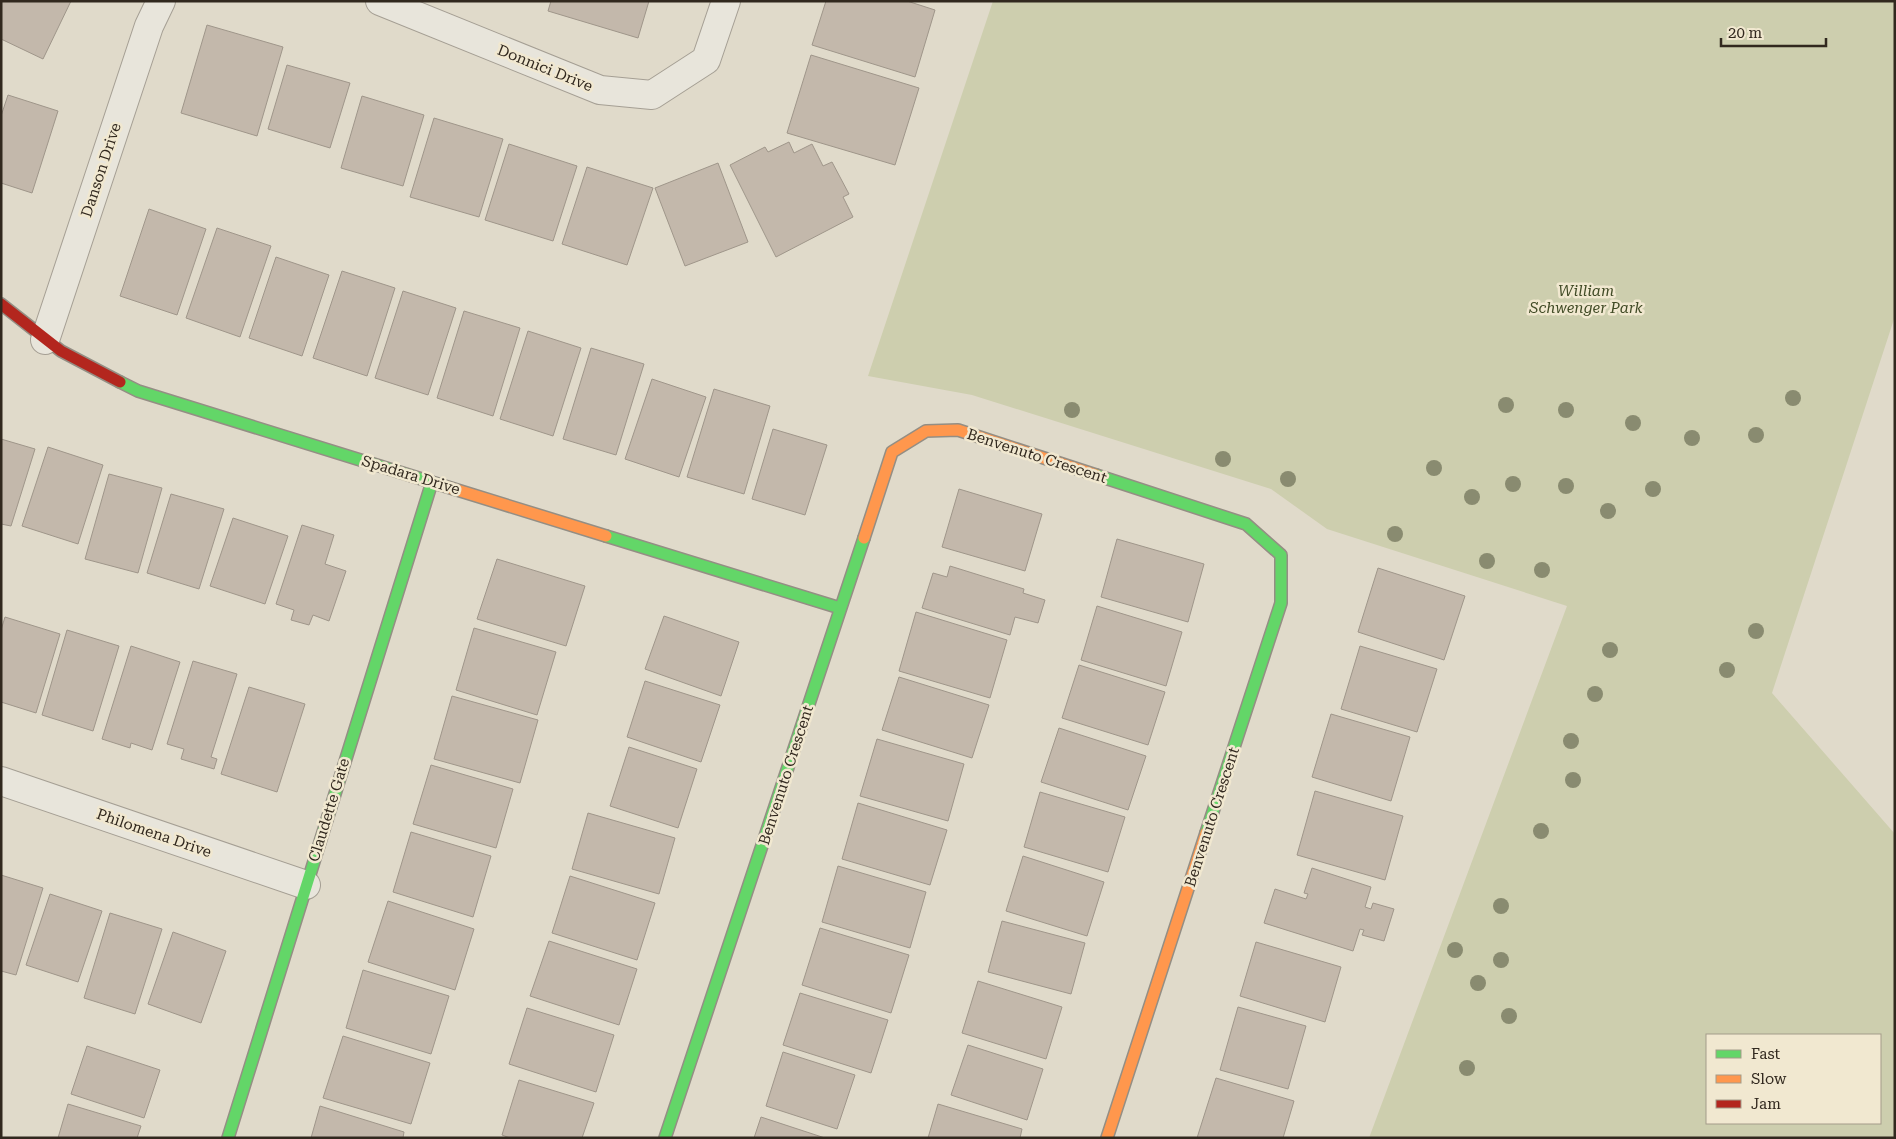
<svg xmlns="http://www.w3.org/2000/svg" width="1896" height="1139" font-family="'Roboto Serif',serif">
<style>
.green{fill:#cdceae;fill-rule:evenodd}
.building{fill:#c3b8ab;stroke:#9f968a}
.lines{fill:none;stroke-linecap:round;stroke-linejoin:round}
.street-casing{stroke:#a59f94;stroke-width:30}
.fast-casing{stroke:#948e84;stroke-width:14}
.slow-casing{stroke:#948e84;stroke-width:14}
.jam-casing{stroke:#948e84;stroke-width:14}
.street{stroke:#e8e5db;stroke-width:28}
.fast{stroke:#63d668;stroke-width:11}
.slow{stroke:#ff974d;stroke-width:11}
.jam{stroke:#b3261e;stroke-width:11}
.tree{fill:#898b70}
.labels{text-anchor:middle;dominant-baseline:central;stroke-width:5;stroke-linejoin:round;paint-order:stroke}
.street-label{font-size:15px;fill:#31281e;stroke:#f1e8d0}
.park-label{font-size:15px;font-style:italic;fill:#414b26;stroke:#f1e8d0}
</style>
<rect width="100%" height="100%" fill="#e0daca"/>
<path class="green" d="M993,1h902v315l-123,377 123,141v304h-526l198,-532 -240,-77 -56,-40 -299,-94 -104,-19zM1707,1035h173v88h-173z"/>
<path class="building" d="M1,1h70l-28,58 -42,-20z
M551,1h98l-11,37 -90,-27z
M826,1h81l28,9 -20,67 -103,-32z
M207,25l76,22 -26,89 -76,-23z
M811,55l108,33 -24,77 -108,-32z
M287,65l63,18 -20,65 -62,-19z
M8,95l50,16 -26,82 -31,-10v-67z
M362,96l62,19 -21,71 -62,-18z
M434,118l69,21 -24,78 -69,-20z
M789,142l5,11 18,-9 11,22 9,-4 17,32 -6,3 10,20 -77,40 -46,-92 35,-18 3,5z
M509,144l68,22 -24,75 -68,-21z
M718,163l30,79 -63,24 -30,-78z
M587,167l66,21 -26,77 -65,-21z
M149,209l57,20 -29,86 -57,-19z
M217,228l54,18 -31,91 -54,-19z
M276,257l53,18 -27,81 -53,-18z
M342,271l53,17 -28,88 -54,-18z
M403,291l53,17 -28,87 -53,-17z
M464,311l56,17 -27,88 -56,-18z
M528,331l53,17 -28,88 -53,-17z
M591,348l53,16 -28,91 -53,-16z
M652,379l54,18 -27,80 -54,-18z
M714,389l56,17 -26,88 -57,-17z
M773,429l54,16 -22,70 -53,-16z
M1,439l34,10 -24,77 -10,-2z
M48,447l55,18 -25,79 -56,-18z
M109,474l53,14 -24,85 -53,-14z
M959,489l83,25 -17,57 -83,-24z
M171,494l53,15 -25,80 -52,-16z
M233,518l55,18 -23,68 -55,-18z
M302,525l32,10 -9,29 21,7 -17,50 -16,-6 -4,10 -18,-5 3,-10 -18,-6z
M1117,539l87,25 -16,58 -87,-25z
M497,559l88,27 -19,60 -89,-27z
M950,566l74,23 -1,4 22,7 -7,23 -23,-6 -5,18 -88,-27 11,-35 14,4z
M1378,568l87,28 -21,64 -86,-28z
M1097,606l85,26 -16,54 -85,-26z
M916,612l91,28 -17,58 -91,-27z
M664,616l75,26 -18,54 -76,-27z
M5,617l55,17 -24,79 -35,-11v-72z
M474,628l82,24 -19,63 -81,-25z
M67,630l52,16 -26,85 -51,-16z
M131,646l49,16 -28,88 -21,-7 -1,5 -28,-9z
M1360,646l77,23 -20,63 -76,-23z
M193,661l44,13 -26,83 6,2 -3,10 -33,-10 3,-10 -17,-5z
M1079,665l86,27 -17,53 -86,-27z
M899,677l90,28 -17,53 -90,-28z
M645,681l75,24 -19,57 -74,-25z
M249,687l56,17 -28,88 -56,-18z
M452,696l86,24 -18,63 -86,-24z
M1331,714l79,23 -19,64 -79,-24z
M1059,728l87,28 -18,54 -87,-28z
M877,739l87,25 -16,57 -88,-25z
M629,747l68,22 -19,59 -68,-22z
M431,765l82,24 -17,59 -83,-24z
M1315,791l88,25 -18,64 -88,-25z
M1040,792l85,25 -17,55 -84,-25z
M858,803l89,27 -17,55 -88,-26z
M588,813l87,25 -16,56 -87,-25z
M411,832l80,24 -18,61 -80,-25z
M1023,856l81,26 -17,54 -81,-25z
M838,866l88,26 -16,56 -88,-26z
M1312,868l59,19 -6,20 6,2 2,-6 21,6 -10,32 -22,-6 2,-5 -4,-1 -7,22 -89,-28 11,-34 31,10 2,-5 -4,-1z
M1,875l42,13 -27,87 -15,-4z
M570,876l85,27 -18,57 -85,-27z
M50,894l52,17 -24,71 -52,-17z
M388,901l86,28 -19,61 -87,-28z
M110,913l52,16 -27,85 -51,-16z
M1002,921l83,22 -14,51 -83,-22z
M820,928l89,27 -18,58 -89,-28z
M173,932l53,19 -25,72 -53,-19z
M549,941l88,28 -18,56 -89,-29z
M1256,942l85,25 -16,55 -85,-26z
M363,970l86,26 -18,58 -85,-26z
M978,981l84,26 -16,52 -84,-26z
M800,993l88,27 -17,53 -88,-28z
M1238,1007l68,19 -18,63 -68,-19z
M527,1008l87,27 -18,57 -87,-28z
M343,1036l87,27 -19,61 -88,-26z
M968,1045l75,24 -16,51 -76,-25z
M87,1046l73,24 -16,48 -73,-24z
M783,1052l72,23 -18,54 -71,-23z
M1216,1078l78,23 -11,37h-86z
M519,1080l75,23 -12,35h-72l-8,-3z
M68,1104l73,22 -4,12h-79z
M938,1104l84,25 -2,9h-92z
M320,1106l84,26 -1,6h-92z
M761,1117l64,21h-71z"/>
<g class="lines">
<g class="street-casing">
<path id="street" d="M380,1l220,89 52,5 54,-35 20,-59
M45,340l104,-314 12,-25
M1,781l305,104"/>
</g>
<g class="fast-casing">
<path id="fast" d="M120,382l18,9 303,94
M1096,475l150,49 35,31v48l-75,230
M606,536l234,72
M228,1138l204,-656
M665,1138l199,-600"/>
</g>
<g class="slow-casing">
<path id="slow" d="M441,485l165,51
M864,538l28,-86 34,-21 32,-1 138,45
M1107,1138l99,-305"/>
</g>
<g class="jam-casing">
<path id="jam" d="M1,304l60,47 59,31"/>
</g>
<use href="#street" class="street"/>
<use href="#fast" class="fast"/>
<use href="#slow" class="slow"/>
<use href="#jam" class="jam"/>
</g>
<g class="tree">
<circle cx="1793" cy="398" r="8"/>
<circle cx="1506" cy="405" r="8"/>
<circle cx="1072" cy="410" r="8"/>
<circle cx="1566" cy="410" r="8"/>
<circle cx="1633" cy="423" r="8"/>
<circle cx="1756" cy="435" r="8"/>
<circle cx="1692" cy="438" r="8"/>
<circle cx="1223" cy="459" r="8"/>
<circle cx="1434" cy="468" r="8"/>
<circle cx="1288" cy="479" r="8"/>
<circle cx="1513" cy="484" r="8"/>
<circle cx="1566" cy="486" r="8"/>
<circle cx="1653" cy="489" r="8"/>
<circle cx="1472" cy="497" r="8"/>
<circle cx="1608" cy="511" r="8"/>
<circle cx="1395" cy="534" r="8"/>
<circle cx="1487" cy="561" r="8"/>
<circle cx="1542" cy="570" r="8"/>
<circle cx="1756" cy="631" r="8"/>
<circle cx="1610" cy="650" r="8"/>
<circle cx="1727" cy="670" r="8"/>
<circle cx="1595" cy="694" r="8"/>
<circle cx="1571" cy="741" r="8"/>
<circle cx="1573" cy="780" r="8"/>
<circle cx="1541" cy="831" r="8"/>
<circle cx="1501" cy="906" r="8"/>
<circle cx="1455" cy="950" r="8"/>
<circle cx="1501" cy="960" r="8"/>
<circle cx="1478" cy="983" r="8"/>
<circle cx="1509" cy="1016" r="8"/>
<circle cx="1467" cy="1068" r="8"/>
</g>
<g class="labels">
<g class="street-label">
<text transform="translate(545 68) rotate(22)">Donnici Drive</text>
<text transform="translate(101 170) rotate(-72)">Danson Drive</text>
<text transform="translate(1037 456) rotate(18)">Benvenuto Crescent</text>
<text transform="translate(411 475) rotate(17)">Spadara Drive</text>
<text transform="translate(786 775) rotate(-72)">Benvenuto Crescent</text>
<text transform="translate(329 810) rotate(-73)">Claudette Gate</text>
<text transform="translate(1212 817) rotate(-72)">Benvenuto Crescent</text>
<text transform="translate(154 833) rotate(19)">Philomena Drive</text>
</g>
<g class="park-label">
<text x="1586" y="291">William<tspan x="1586" dy="17">Schwenger Park</tspan></text>
</g>
</g>
<rect width="1896" height="1139" fill="none" stroke="#31281e" stroke-width="5"/>
<rect x="1706" y="1034" width="175" height="90" fill="#f1e8d0" stroke="#a49b89"/>
<rect x="1716" y="1050" width="25" height="8" fill="#63d668" stroke="#a49b89"/>
<text x="1751" y="1059" font-size="15" fill="#31281e">Fast</text>
<rect x="1716" y="1075" width="25" height="8" fill="#ff974d" stroke="#a49b89"/>
<text x="1751" y="1084" font-size="15" fill="#31281e">Slow</text>
<rect x="1716" y="1100" width="25" height="8" fill="#b3261e" stroke="#a49b89"/>
<text x="1751" y="1109" font-size="15" fill="#31281e">Jam</text>
<path d="M1721 38v8h105v-8" fill="none" stroke="#31281e" stroke-width="2.5"/>
<text x="1728" y="38" font-size="15" fill="#31281e" stroke="#f1e8d0" stroke-width="4" paint-order="stroke">20 m</text>
</svg>
